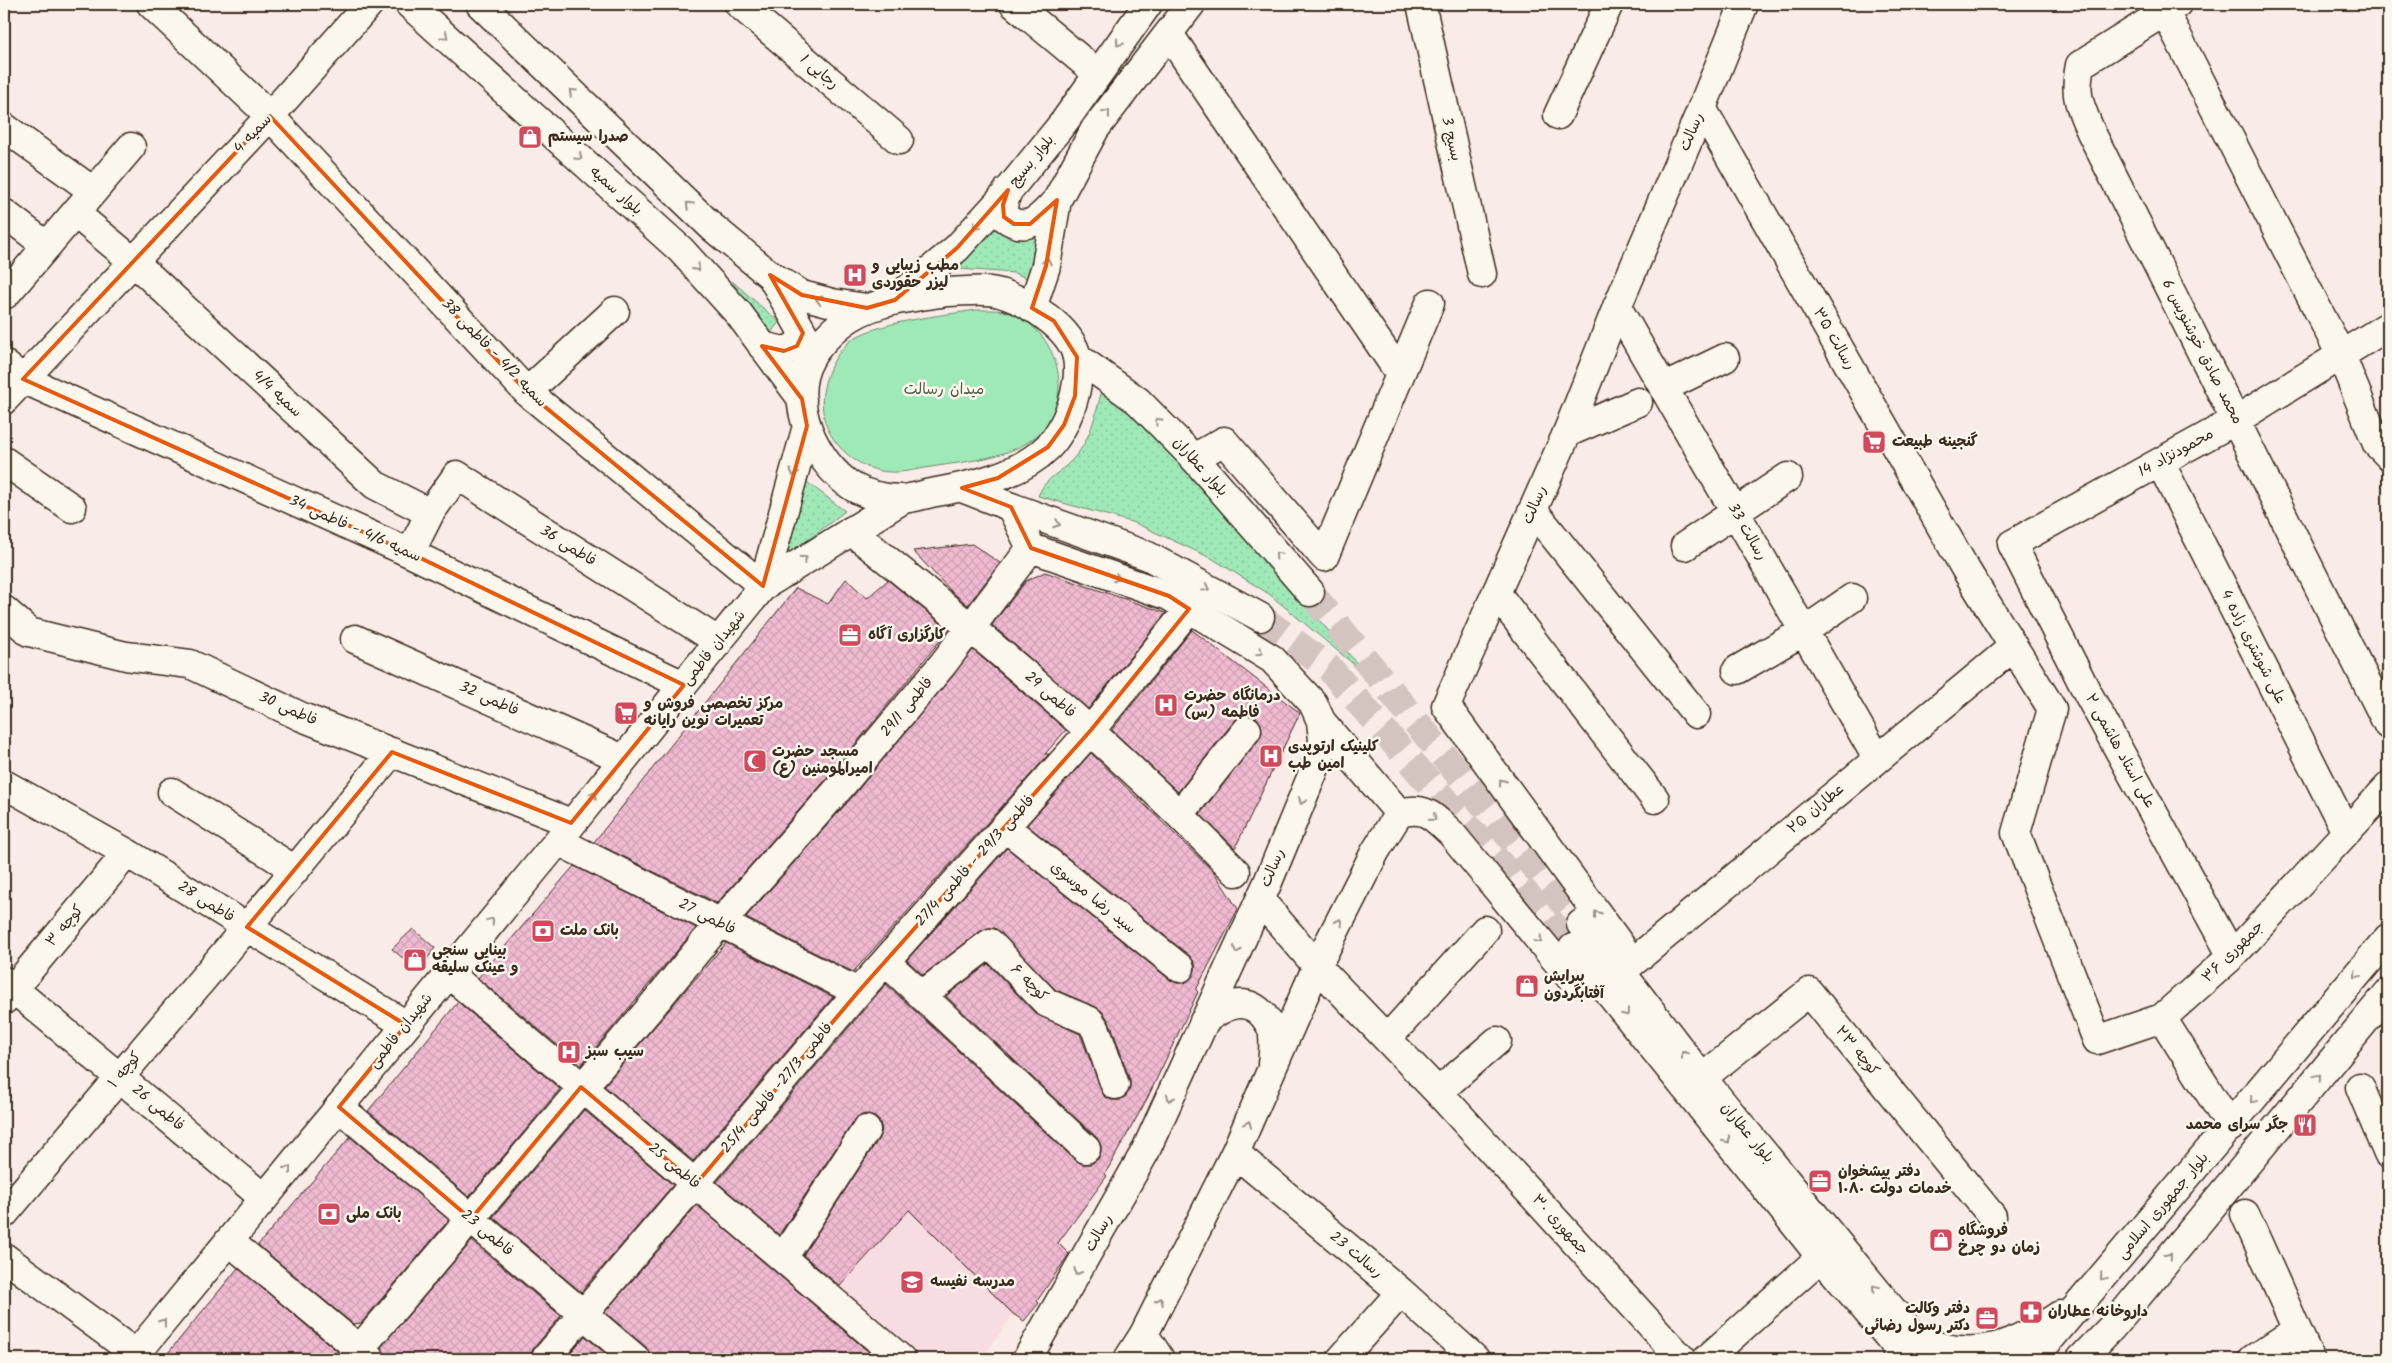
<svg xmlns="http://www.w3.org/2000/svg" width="2392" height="1363" font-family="Kalam,'Playpen Sans Arabic',sans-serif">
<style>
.built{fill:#f7dce1}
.grass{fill:url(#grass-dots);stroke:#6d8a6b}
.park{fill:#9fe9b8;stroke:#6d8a6b}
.building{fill:url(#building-cross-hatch);stroke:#3b2a1e}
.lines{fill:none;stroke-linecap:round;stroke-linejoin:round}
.major-tunnel{stroke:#d3c4bf;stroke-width:28;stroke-dasharray:28 14;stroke-linecap:butt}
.minor-casing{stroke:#3b2a1e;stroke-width:31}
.major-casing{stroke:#3b2a1e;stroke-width:31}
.minor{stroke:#fbf7ec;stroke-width:28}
.major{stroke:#fbf7ec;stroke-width:28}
.oneway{stroke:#9b9085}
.marked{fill:none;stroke:#e8590c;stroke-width:4;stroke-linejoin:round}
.labels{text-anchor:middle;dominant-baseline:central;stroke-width:5;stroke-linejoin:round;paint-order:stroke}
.street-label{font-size:15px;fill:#3b2a1e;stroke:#fbf7ec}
.poi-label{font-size:15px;font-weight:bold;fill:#3b2a1e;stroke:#fbf7ec;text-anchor:start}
.park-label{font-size:15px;fill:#545a44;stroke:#fbf7ec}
</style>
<defs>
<pattern id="grass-dots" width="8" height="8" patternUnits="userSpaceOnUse" patternTransform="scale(1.25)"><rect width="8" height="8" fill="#9fe9b8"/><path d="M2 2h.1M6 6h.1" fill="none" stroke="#8ac89e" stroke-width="1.8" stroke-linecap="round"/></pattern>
<pattern id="building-cross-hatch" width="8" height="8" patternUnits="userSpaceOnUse" patternTransform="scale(1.25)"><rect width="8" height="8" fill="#f1bad2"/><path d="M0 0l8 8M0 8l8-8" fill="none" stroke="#d0a0b4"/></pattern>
</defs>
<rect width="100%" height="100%" fill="#f9ebe7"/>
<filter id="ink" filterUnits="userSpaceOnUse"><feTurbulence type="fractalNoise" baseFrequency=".02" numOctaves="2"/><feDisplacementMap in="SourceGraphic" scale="10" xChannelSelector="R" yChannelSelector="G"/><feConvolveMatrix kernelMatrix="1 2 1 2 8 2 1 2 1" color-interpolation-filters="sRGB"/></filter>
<g filter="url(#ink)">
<path class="built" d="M909,1210l104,104 -31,45h-64l-83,-68z"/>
<path class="grass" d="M995,220l45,10 -6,51 -20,-8 -54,-4 4,-9z
M732,281l47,41 -12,16z
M1102,390l28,14 239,273 -100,-83 -56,-35 -78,-36 -97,-27c7,-18 21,-22 34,-36 19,-20 23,-44 30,-70z
M803,479l42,32 -66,52z"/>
<path class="park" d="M976,310c12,0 27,-1 38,4 40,18 60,74 32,112 -24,32 -79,35 -115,41 -14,2 -28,6 -41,5 -29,-1 -59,-25 -66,-54 -6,-26 5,-58 25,-76 23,-20 96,-27 127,-32z"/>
<path class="building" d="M972,544l28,19 -32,42 -17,-14 -38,-40z
M1045,572l121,41 -78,96 -96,-84 34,-44z
M846,579l21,19 21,-18 61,50 -120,146 -112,127 -123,-61 202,-254 32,16z
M1192,630l108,83 -65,135 -35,-34 59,-75 3,-7 -1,-8 -4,-6 -8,-3 -8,1 -6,4 -57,72 -66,-62z
M973,650l93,80 -21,24h4l-196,218 -105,-53 -2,-2 107,-121z
M1091,753l123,119 24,37 -42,81 2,2 -51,107 -42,75 2,2 -49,67 11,11 -32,47 2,2 -15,18 -11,-7 -104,-104 -69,76 -37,-31 76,-117 3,-8 -2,-8 -5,-5 -9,-3 -8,2 -5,6 -74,113 -62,-53 169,-198 189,176 7,4h9l7,-5 3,-6v-8l-4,-7 -151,-142 42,-32 48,50 44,20 24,62 8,4h8l6,-4 4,-8v-8l-19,-55 -8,-13 -7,-5 -40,-17 -61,-62h-7l-7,3 -58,44 -16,-15 100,-112 163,132 7,3h8l7,-6 3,-7v-7l-5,-7 -163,-131z
M574,866l122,62 -115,137 -103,-87z
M413,929l22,19 -17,23 -26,-22z
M726,943l107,54 -140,164 -89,-75z
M458,1002l102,87 -91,108 -101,-86z
M584,1110l89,75 -92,107 -88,-75z
M350,1137l99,83 -88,103 -8,1 -95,-79z
M697,1205l180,154h-226l-5,-12 -41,-35z
M472,1241l89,75 -28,33 -3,10h-144l-5,-12z
M238,1268l99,83 -1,8h-173z
M585,1336l27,23h-47z"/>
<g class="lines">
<path class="major-tunnel" d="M1310,592l271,332
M1260,617l70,52 243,279"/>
<g class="minor-casing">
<path id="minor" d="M151,4l119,112 257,276 236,194
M739,4l160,136
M1014,4l83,69
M1421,4l61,270
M2177,4l-97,61c-6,31 -1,39 11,67l297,593
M2164,10l177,345 36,89 11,11
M1169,34l231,340
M1702,108l264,462 86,139 -36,124 81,207 65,-22 70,-62 156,-169
M1558,115l51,-111
M4,127l89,64
M4,213l43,33
M75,213l59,49 241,223 55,28
M6,294l125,-147
M1617,307l260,451
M4,364l19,15 387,174 267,129 5,5
M1663,388l62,-30
M527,392l88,-81
M4,400l266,-284 99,-112
M1567,433l71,-31
M1194,458l30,-17 100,116 106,-254
M4,461l68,47
M2160,462l186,370
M1011,507l20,41 138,48 103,63 41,44 8,18 2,19 -3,16 -52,126 -123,270 -118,207
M1533,510l163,204
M851,531c135,107 266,217 385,341
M1685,546l103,-69
M410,553l20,-40 27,-38 253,161 8,7
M1497,594l158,205
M4,610l25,22 97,24 64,8 112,53 269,106
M355,639l268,120
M1737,670l67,-39 48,-33
M1321,721l78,92
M4,784l123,69 279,172
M172,792l123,78
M1180,814l67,-84
M1005,827l175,141
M558,841l300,151
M1260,900l57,66 121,126 244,267
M2232,956l-145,-264 -75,-148 224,-124 152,-94
M886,962l200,187
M1621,972l392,-325
M448,973l453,386
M4,981l260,217
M922,995l68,-52 57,60 43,18 6,9 19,55
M4,1000l123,-147
M2162,1018l69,109
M1204,1021c18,-14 40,-27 59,-6 4,5 10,14 10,21 1,9 0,19 -1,28
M1387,1039l98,-109
M1702,1078l107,-86 183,224
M2360,1087l28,67
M1438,1092l59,-51
M339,1107l297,252
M1235,1153l166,139 74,67
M4,1214l291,-344 97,-118
M2245,1214l65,145
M229,1241l142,118
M4,1257l132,97
M783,1258l83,-128
M1144,1334l16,25
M351,1359l301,-353 68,-83 121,-137 102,-122 88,-116
M545,1359l313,-367 233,-262 98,-121
M1128,1359l16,-25 91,-181 82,-187 58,-114 24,-39c27,-7 33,3 52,20l123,149 26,-2
M1341,1359l60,-67
M1707,1359l114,-102
M2253,1359l44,-29"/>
</g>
<g class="major-casing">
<path id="major" d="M409,4l272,246 58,64 63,85
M480,4l232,223 58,48 32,20 30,8 35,5
M1008,190l-5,15 1,12c24,18 37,0 53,-17
M947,292c16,0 38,-4 53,1 27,8 72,35 77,65 3,14 -1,36 -6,49 -5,14 -12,29 -23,40 -29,29 -77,39 -117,46 -9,2 -20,6 -30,6 -16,0 -34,-4 -48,-12 -38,-24 -67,-86 -43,-128 6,-12 21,-27 31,-35 30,-24 69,-26 106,-32z
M895,300l62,-52 42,-46 65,-80 84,-118
M1032,308l14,-42 11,-66 38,-71 96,-125
M762,346l22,5 13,-5 6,-13 -29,-52
M1077,357l61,44 56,57 116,134
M962,488l49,19 137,49 112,61
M763,586l44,-160
M1581,924l40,48 81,106 215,262 20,19
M1573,948l248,309 72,85 11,17
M1621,972l2,-23 -177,-243 121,-273 50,-126 85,-199 42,-104
M1919,1340c56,23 93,6 141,-25
M132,1359l426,-518 205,-255 140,-87
M2033,1359l355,-421
M2081,1359l31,-32 276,-334"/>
</g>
<use href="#minor" class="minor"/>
<use href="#major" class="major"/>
</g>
<defs><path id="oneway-chevron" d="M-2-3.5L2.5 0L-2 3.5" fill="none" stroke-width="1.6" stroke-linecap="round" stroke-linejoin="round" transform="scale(1.25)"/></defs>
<g class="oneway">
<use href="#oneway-chevron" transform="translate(445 36) rotate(42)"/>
<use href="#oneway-chevron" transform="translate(1119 43) rotate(126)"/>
<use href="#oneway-chevron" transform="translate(572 92) rotate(-136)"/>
<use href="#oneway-chevron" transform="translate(1107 113) rotate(-52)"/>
<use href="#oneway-chevron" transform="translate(579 157) rotate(42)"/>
<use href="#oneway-chevron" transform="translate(689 205) rotate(-136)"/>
<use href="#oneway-chevron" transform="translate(976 226) rotate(132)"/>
<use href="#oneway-chevron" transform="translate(1047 261) rotate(-78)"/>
<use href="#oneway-chevron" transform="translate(697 268) rotate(48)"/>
<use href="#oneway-chevron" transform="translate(819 300) rotate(-165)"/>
<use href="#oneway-chevron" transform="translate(1158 421) rotate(-134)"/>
<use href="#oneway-chevron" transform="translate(794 473) rotate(105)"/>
<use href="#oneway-chevron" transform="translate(1057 524) rotate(20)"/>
<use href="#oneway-chevron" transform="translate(1278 555) rotate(-131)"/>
<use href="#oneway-chevron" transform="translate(804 559) rotate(-33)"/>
<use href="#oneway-chevron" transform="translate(1117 578) rotate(20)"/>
<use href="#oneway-chevron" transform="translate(1206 588) rotate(28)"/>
<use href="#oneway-chevron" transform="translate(1260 652) rotate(31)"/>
<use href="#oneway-chevron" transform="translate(1502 782) rotate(-126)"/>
<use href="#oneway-chevron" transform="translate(594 795) rotate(-51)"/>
<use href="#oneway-chevron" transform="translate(1302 801) rotate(112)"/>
<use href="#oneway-chevron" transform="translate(1433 818) rotate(41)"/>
<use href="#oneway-chevron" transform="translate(1597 914) rotate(-126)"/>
<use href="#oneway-chevron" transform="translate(491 921) rotate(-50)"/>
<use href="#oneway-chevron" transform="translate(1339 922) rotate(-63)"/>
<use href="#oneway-chevron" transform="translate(1539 940) rotate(50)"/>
<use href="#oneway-chevron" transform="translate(1237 950) rotate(114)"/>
<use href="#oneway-chevron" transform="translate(2357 975) rotate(130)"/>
<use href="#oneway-chevron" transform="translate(1626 1013) rotate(52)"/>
<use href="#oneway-chevron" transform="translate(1684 1054) rotate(-127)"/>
<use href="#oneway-chevron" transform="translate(2318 1077) rotate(-50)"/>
<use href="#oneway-chevron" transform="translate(1170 1098) rotate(114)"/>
<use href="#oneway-chevron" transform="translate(2253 1100) rotate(130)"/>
<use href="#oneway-chevron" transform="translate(1248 1124) rotate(-67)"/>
<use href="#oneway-chevron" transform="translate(1727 1140) rotate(52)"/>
<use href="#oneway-chevron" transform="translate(288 1169) rotate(-51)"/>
<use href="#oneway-chevron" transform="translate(2169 1256) rotate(-51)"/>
<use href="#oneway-chevron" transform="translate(1077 1272) rotate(120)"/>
<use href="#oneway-chevron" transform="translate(2103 1277) rotate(130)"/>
<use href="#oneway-chevron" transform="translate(1875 1288) rotate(-130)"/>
<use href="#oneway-chevron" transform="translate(1160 1301) rotate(-63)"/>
<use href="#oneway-chevron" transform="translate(163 1322) rotate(-51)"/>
</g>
</g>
<path class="marked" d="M270,116l257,276 236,194 44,-160 -5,-27 -40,-53 22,5 13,-5 6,-13 -33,-58 32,20 65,13 28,-8 62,-52 51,-58 -5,15 1,12 10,7h16l27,-24 -11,66 -14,42 22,13 23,36 -2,39 -11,29 -16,22 -50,31 -36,10 49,19 20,41 138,48 20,13 -98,121 -233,262 -162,192 -115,-97 -110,132 -132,-112 67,-82 -159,-98 145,-175 179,71 113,-138 -274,-132 -387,-174z"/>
<defs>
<g id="shop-square" transform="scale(1.25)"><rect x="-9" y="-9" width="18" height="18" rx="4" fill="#d1495b" stroke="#fbf7ec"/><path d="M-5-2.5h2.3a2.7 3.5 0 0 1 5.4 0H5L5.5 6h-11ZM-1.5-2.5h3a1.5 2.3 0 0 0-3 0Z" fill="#fff"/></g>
<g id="hospital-square" transform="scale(1.25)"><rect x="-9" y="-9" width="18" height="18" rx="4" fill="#d1495b" stroke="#fbf7ec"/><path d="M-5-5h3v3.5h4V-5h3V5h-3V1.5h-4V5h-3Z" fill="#fff"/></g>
<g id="supermarket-square" transform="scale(1.25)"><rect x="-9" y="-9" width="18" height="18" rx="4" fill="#d1495b" stroke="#fbf7ec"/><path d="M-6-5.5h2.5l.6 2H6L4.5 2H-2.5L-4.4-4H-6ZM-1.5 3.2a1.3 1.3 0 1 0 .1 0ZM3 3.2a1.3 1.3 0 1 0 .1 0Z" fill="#fff"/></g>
<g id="office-square" transform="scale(1.25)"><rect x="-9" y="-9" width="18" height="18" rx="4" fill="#d1495b" stroke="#fbf7ec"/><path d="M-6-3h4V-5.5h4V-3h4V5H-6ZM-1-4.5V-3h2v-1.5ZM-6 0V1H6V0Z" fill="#fff"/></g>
<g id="mosque-square" transform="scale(1.25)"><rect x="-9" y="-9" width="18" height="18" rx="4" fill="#d1495b" stroke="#fbf7ec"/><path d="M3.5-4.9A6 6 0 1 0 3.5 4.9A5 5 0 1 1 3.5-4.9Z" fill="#fff"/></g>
<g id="bank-square" transform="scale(1.25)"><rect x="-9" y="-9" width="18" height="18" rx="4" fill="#d1495b" stroke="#fbf7ec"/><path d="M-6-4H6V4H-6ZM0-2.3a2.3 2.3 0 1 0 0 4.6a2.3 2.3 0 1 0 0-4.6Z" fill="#fff"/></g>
<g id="restaurant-square" transform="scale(1.25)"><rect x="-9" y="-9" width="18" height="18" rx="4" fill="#d1495b" stroke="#fbf7ec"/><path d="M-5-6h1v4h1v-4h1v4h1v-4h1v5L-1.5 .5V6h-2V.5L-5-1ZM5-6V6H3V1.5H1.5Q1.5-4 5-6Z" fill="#fff"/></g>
<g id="school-square" transform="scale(1.25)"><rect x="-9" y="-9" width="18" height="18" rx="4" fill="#d1495b" stroke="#fbf7ec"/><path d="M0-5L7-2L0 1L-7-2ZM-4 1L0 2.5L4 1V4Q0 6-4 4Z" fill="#fff"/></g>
<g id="pharmacy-square" transform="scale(1.25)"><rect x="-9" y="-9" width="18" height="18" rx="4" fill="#d1495b" stroke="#fbf7ec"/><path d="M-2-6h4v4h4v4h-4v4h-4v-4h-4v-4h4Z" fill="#fff"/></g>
</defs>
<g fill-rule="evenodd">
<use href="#shop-square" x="530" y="137"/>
<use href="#hospital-square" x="855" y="275"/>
<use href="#supermarket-square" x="1874" y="442"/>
<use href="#office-square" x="850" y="635"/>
<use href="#hospital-square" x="1166" y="705"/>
<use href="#supermarket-square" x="626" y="713"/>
<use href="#hospital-square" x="1271" y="756"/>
<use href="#mosque-square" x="755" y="761"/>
<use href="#bank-square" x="543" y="931"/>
<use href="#shop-square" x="415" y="960"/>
<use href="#shop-square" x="1527" y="986"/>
<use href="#hospital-square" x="569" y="1052"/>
<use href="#restaurant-square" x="2305" y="1125"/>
<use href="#office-square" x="1820" y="1181"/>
<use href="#bank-square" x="329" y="1214"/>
<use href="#shop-square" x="1941" y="1240"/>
<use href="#school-square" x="912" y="1282"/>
<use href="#pharmacy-square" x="2031" y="1312"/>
<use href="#office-square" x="1987" y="1318"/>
</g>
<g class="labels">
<g class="street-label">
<text transform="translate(819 72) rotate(40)">رجایی 1</text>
<text transform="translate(1692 132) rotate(-67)">رسالت</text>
<text transform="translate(253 134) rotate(-47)">سمیه 4</text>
<text transform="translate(1451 139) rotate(77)">بسیج 3</text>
<text transform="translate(1032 161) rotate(-51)">بلوار بسیج</text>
<text transform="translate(616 191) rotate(42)">بلوار سمیه</text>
<text transform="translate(1834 339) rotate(60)">رسالت ۳۵</text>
<text transform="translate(2202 352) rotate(63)">محمد صادق خوشنویس 6</text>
<text transform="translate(494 353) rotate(46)">سمیه 4/2 - فاطمی 38</text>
<text transform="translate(277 394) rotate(43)">سمیه 4/4</text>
<text transform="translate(2176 453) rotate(-29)">محمودنژاد 14</text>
<text transform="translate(1200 467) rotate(48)">بلوار عطاران</text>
<text transform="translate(1535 505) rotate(-67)">رسالت</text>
<text transform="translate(355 529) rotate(24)">سمیه 4/6 - فاطمی 34</text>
<text transform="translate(1747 532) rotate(60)">رسالت 33</text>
<text transform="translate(568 546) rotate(32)">فاطمی 36</text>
<text transform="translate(2253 647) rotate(63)">علی شوشتری زاده 4</text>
<text transform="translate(714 648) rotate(-51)">شهیدان فاطمی</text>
<text transform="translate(1050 695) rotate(41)">فاطمی 29</text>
<text transform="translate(489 699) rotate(24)">فاطمی 32</text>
<text transform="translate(907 707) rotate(-50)">فاطمی 29/1</text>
<text transform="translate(288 709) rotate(24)">فاطمی 30</text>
<text transform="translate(2120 751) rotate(61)">علی استاد هاشمی ۲</text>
<text transform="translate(1816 809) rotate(-40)">عطاران ۲۵</text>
<text transform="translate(975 861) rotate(-48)">فاطمی 29/3 - فاطمی 27/4</text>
<text transform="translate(1273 868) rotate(-67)">رسالت</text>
<text transform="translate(1093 898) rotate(39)">سید رضا موسوی</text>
<text transform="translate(206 902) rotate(32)">فاطمی 28</text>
<text transform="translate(707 917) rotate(27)">فاطمی 27</text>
<text transform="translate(65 926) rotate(-50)">کوچه ۳</text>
<text transform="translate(2233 952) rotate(-45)">جمهوری ۳۶</text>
<text transform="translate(1029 983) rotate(45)">کوچه ۶</text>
<text transform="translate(401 1031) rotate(-51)">شهیدان فاطمی</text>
<text transform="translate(1857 1051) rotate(51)">کوچه ۲۳</text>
<text transform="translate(125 1070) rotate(-50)">کوچه ۱</text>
<text transform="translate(777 1088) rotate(-50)">فاطمی 27/3- فاطمی 25/4</text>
<text transform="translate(158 1108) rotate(40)">فاطمی 26</text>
<text transform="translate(1747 1133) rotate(50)">بلوار عطاران</text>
<text transform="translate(674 1166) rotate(40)">فاطمی 25</text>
<text transform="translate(2163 1206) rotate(-50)">بلوار جمهوری اسلامی</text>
<text transform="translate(1560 1225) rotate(48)">جمهوری ۳۰</text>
<text transform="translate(487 1233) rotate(40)">فاطمی 23</text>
<text transform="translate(1099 1233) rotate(-60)">رسالت</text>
<text transform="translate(1356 1255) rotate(40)">رسالت 23</text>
</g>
<g class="poi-label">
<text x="548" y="137">صدرا سیستم</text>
<text x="872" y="266">مطب زیبایی و<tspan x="872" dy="17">لیزر حقوردی</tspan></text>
<text x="1892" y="442">گنجینه طبیعت</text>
<text x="868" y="635">کارگزاری آگاه</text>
<text x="1184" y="696">درمانگاه حضرت<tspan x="1184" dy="17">فاطمه (س)</tspan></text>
<text x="644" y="704">مرکز تخصصی فروش و<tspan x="644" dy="17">تعمیرات نوین رایانه</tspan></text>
<text x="1288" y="747">کلینیک ارتوپدی<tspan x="1288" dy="17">امین طب</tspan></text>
<text x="772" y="752">مسجد حضرت<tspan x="772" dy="17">امیرالمومنین (ع)</tspan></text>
<text x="560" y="931">بانک ملت</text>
<text x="432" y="951">بینایی سنجی<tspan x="432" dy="17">و عینک سلیقه</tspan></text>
<text x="1544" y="977">پیرایش<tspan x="1544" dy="17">آفتابگردون</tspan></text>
<text x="586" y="1052">سیب سبز</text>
<text x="2288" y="1125" text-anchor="end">جگر سرای محمد</text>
<text x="1838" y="1172">دفتر پیشخوان<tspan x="1838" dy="17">خدمات دولت ۱۰۸۰</tspan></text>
<text x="346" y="1214">بانک ملی</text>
<text x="1958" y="1231">فروشگاه<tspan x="1958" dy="17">زمان دو چرخ</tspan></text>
<text x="930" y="1282">مدرسه نفیسه</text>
<text x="1970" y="1309" text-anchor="end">دفتر وکالت<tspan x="1970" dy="17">دکتر رسول رضائی</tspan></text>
<text x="2048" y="1312">داروخانه عطاران</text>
</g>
<g class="park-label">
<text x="944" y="390">میدان رسالت</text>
</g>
</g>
<rect width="2392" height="1363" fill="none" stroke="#fbf7ec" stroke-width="20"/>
<rect x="10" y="10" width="2372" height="1343" fill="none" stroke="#3b2a1e" stroke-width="2" filter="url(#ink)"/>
</svg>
